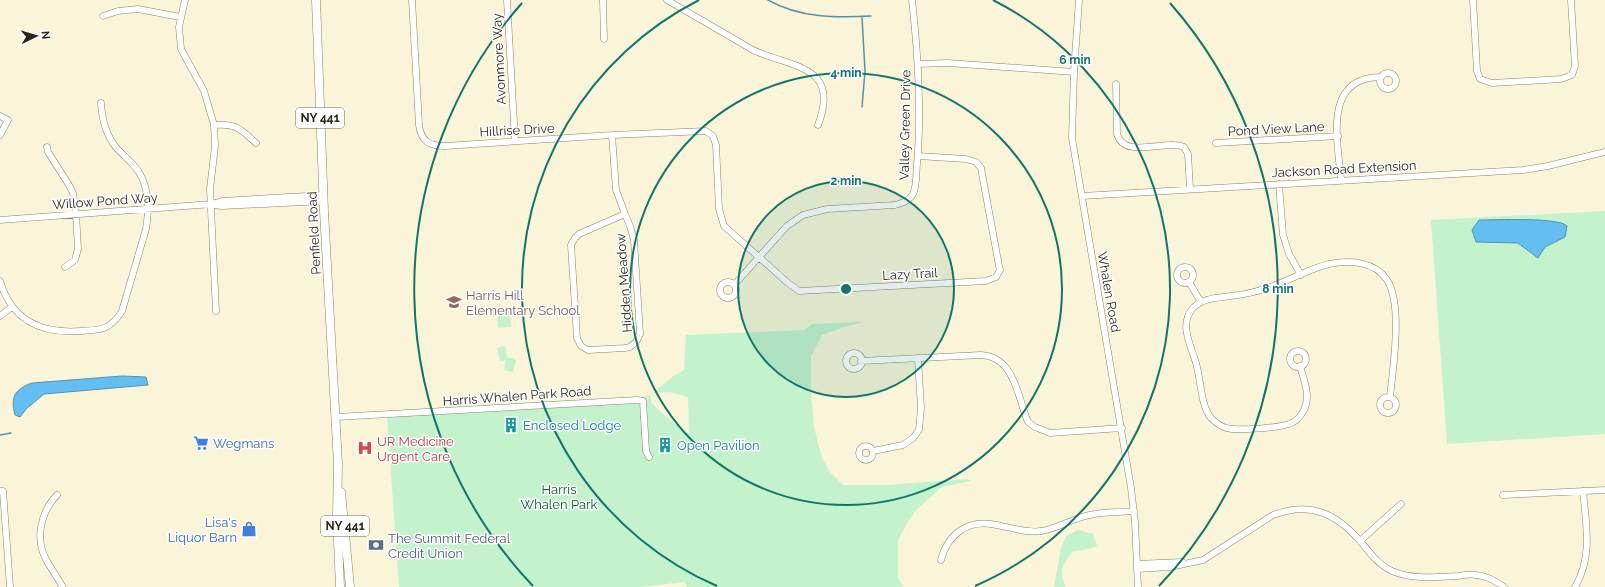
<svg xmlns="http://www.w3.org/2000/svg" width="1605" height="587" font-family="Raleway,sans-serif">
<style>
.green{fill:#c4f2cc}
.water{fill:#63bff1;stroke:#5292b2}
.lines{fill:none;stroke-linecap:round;stroke-linejoin:round}
.stream{stroke:#5292b2;stroke-width:1.5}
.minor-casing{stroke:#888369;stroke-width:7}
.major-casing{stroke:#888369;stroke-width:9}
.minor{stroke:#fff;stroke-width:6}
.major{stroke:#fff;stroke-width:8}
.ring{fill:none;stroke:#0f766e;stroke-width:2}
.labels{text-anchor:middle;dominant-baseline:central;stroke-width:3;stroke-linejoin:round;paint-order:stroke}
.shield{fill:#fff;stroke:#6a6862;stroke-width:1}
.shield-label{font-size:12px;font-weight:bold;fill:#2a281e}
.street-label{font-size:13px;fill:#2a281e;stroke:#fff}
.education-label{font-size:13px;fill:#785e54;stroke:#fff;text-anchor:start}
.culture-label{font-size:13px;fill:#0d838f;stroke:#fff;text-anchor:start}
.health-label{font-size:13px;fill:#be3a42;stroke:#fff;text-anchor:start}
.shop-label{font-size:13px;fill:#366cbe;stroke:#fff;text-anchor:start}
.park-label{font-size:13px;fill:#055e29;stroke:#fff}
.service-label{font-size:13px;fill:#4e5e75;stroke:#fff;text-anchor:start}
.centre{fill:#0f766e;stroke:#fff;stroke-width:2}
.ring-label{font-size:12px;text-anchor:middle;font-weight:bold;fill:#0f766e;stroke:#fff;stroke-width:3;stroke-linejoin:round;paint-order:stroke}
</style>
<rect width="100%" height="100%" fill="#faf5d8"/>
<path class="green" d="M1605,211v223l-158,10 -16,-224z
M510,306l1,21 -13,1 -1,-21z
M864,322l-20,5 -22,8 -11,21v36l3,35 8,31 8,14 13,13h43l81,-6 4,2 -29,6 -26,23 -10,15 -8,15v38l6,9h-217l-3,-5 -43,5h-242l-12,-170 249,-16 -1,-4 16,-1v7l34,30h4l-1,-36 -18,-5 -17,1 19,-16 12,-7 2,-35 118,-5 8,-6z
M505,346l2,11 9,3 -3,12 -9,-2 2,-10 -6,1 -3,-13z
M1078,530l15,4 4,12 -12,4 -12,1c-10,12 -15,21 -7,36h-12l7,-39 5,-12z"/>
<path class="water" d="M1479,220c15,0 80,-3 88,6l-2,11 -20,10 -7,11 -20,-15 -42,-1 -4,-12z
M122,376l24,1 2,8 -104,9 -18,15 -6,8 -5,-2c-5,-18 0,-26 17,-32z"/>
<g class="lines">
<path class="stream" d="M768,0c32,18 68,18 103,16
M862,17l3,54 -3,36
M0,435l11,-2"/>
<g class="minor-casing">
<path id="minor" d="M185,0l-6,27 2,22 23,42 10,34 1,21 -5,43 6,122
M412,0l7,125c2,16 10,21 26,21l167,-11 94,-4 7,5 3,9 3,64 5,17 64,57 11,8 187,-10 10,-4 4,-7 -1,-4 -18,-98 -5,-6 -10,-3 -48,-3
M507,0l8,141
M603,0l1,39
M667,0l86,50c39,18 88,15 65,75
M1079,0l-5,72 -2,66 59,350 4,34 3,65
M1473,0l4,71 3,8 12,4 69,-4 11,-4 3,-9 -4,-66
M103,16l15,-5 20,-2 42,8
M918,64l30,-1 126,9
M1380 81a8 8 0 1 1 16 0a8 8 0 1 1-16 0Z
M1116,84l1,50c7,26 49,5 67,13l4,7 2,35
M0,116l8,4 -8,15
M214,125c23,-2 26,4 42,18
M612,135l4,55 9,24
M1216,143l122,-7
M47,147l1,5 21,33 4,8 3,21 2,35 -3,11 -10,7
M1341,180c-3,-38 -19,-103 40,-103
M1279,184l4,51 6,19 12,21
M1082,196l441,-26 25,-4 57,-14
M213,205l9,1 102,-5
M625,214l5,12 4,14 6,94 -4,8 -6,5 -5,1 -37,2 -7,-4 -4,-8 -6,-93 4,-7 4,-4z
M0,220l212,-16 10,-3 102,-6
M1177 275a8 8 0 1 1 16 0a8 8 0 1 1-16 0Z
M0,281c12,40 41,53 81,50 21,-1 29,-1 41,-20l24,-82c3,-17 3,-40 -6,-55 -6,-11 -17,-18 -25,-28 -10,-13 -13,-27 -14,-43
M1189,282l12,20
M720 290a8 8 0 1 1 16 0a8 8 0 1 1-16 0Z
M734,285l53,-59 16,-11 24,-6 68,-4c7,-2 14,-4 18,-11 4,-8 3,-20 4,-30 5,-54 1,-110 -5,-164
M0,316l12,-9
M1290 359a8 8 0 1 1 16 0a8 8 0 1 1-16 0Z
M846 361a8 8 0 1 1 16 0a8 8 0 1 1-16 0Z
M861,361l120,-6c32,2 36,37 45,62l2,5 7,5 15,6 72,-5
M1300,366c4,15 11,29 4,44 -3,6 -8,12 -15,14 -11,4 -52,7 -63,4 -6,-2 -11,-6 -15,-10 -11,-13 -10,-42 -16,-58 -5,-17 -16,-36 -2,-52 11,-12 30,-10 45,-13 10,-1 20,-4 29,-7 22,-7 41,-19 62,-24 20,-4 46,-3 58,16 16,24 6,88 3,117
M1380 405a8 8 0 1 1 16 0a8 8 0 1 1-16 0Z
M336,417l301,-17 6,1 3,50 3,6
M859 453a7 7 0 1 1 14 0a7 7 0 1 1-14 0Z
M873,451l30,-6 10,-7 6,-8 2,-22 -3,-49
M0,491h3l7,96
M57,495c-17,18 -23,46 -9,68 5,8 10,16 15,24
M1503,495l102,-5
M1360,541l41,-37
M941,560c3,-12 8,-22 20,-30 26,-17 52,5 80,1 14,-2 25,-9 38,-13 17,-6 37,-6 55,-7
M1137,564l45,-2
M1137,569l33,-2 33,-7 70,-45c37,-14 63,-2 88,27 9,11 18,23 31,29 21,9 44,6 66,5 6,-1 13,-2 18,-1 11,1 20,6 28,12
M1575,587c18,-30 11,-63 8,-96"/>
</g>
<g class="major-casing">
<path id="major" d="M316,0l8,211 14,253 -1,53 3,70
M341,492l9,95"/>
</g>
<use href="#minor" class="minor"/>
<use href="#major" class="major"/>
</g>
<circle cx="846" cy="289" r="108" fill="#0f766e" fill-opacity=".12"/>
<g class="ring">
<circle cx="846" cy="289" r="108"/>
<circle cx="846" cy="289" r="216"/>
<path d="M717 586A324 324 0 0 1 699 0M993 0A324 324 0 0 1 975 586"/>
<path d="M533 586A432 432 0 0 1 522 3M1170 3A432 432 0 0 1 1159 586"/>
</g>
<defs>
<g id="school-bare" transform="scale(1.2)"><path d="M0-5L7-2L0 1L-7-2ZM-4 1L0 2.5L4 1V4Q0 6-4 4Z" fill="#8d6e63" stroke="#fff" stroke-width="2.5" paint-order="stroke"/></g>
<g id="building-bare" transform="scale(1.2)"><path d="M-4-6H4V6H1V3H-1V6H-4ZM-2.5-4.3h1.7v1.8h-1.7ZM.8-4.3h1.7v1.8H.8ZM-2.5-1h1.7V.8h-1.7ZM.8-1h1.7V.8H.8Z" fill="#0f9aa8" stroke="#fff" stroke-width="2.5" paint-order="stroke"/></g>
<g id="supermarket-bare" transform="scale(1.2)"><path d="M-6-5.5h2.5l.6 2H6L4.5 2H-2.5L-4.4-4H-6ZM-1.5 3.2a1.3 1.3 0 1 0 .1 0ZM3 3.2a1.3 1.3 0 1 0 .1 0Z" fill="#3f7fe0" stroke="#fff" stroke-width="2.5" paint-order="stroke"/></g>
<g id="hospital-bare" transform="scale(1.2)"><path d="M-5-5h3v3.5h4V-5h3V5h-3V1.5h-4V5h-3Z" fill="#e0444e" stroke="#fff" stroke-width="2.5" paint-order="stroke"/></g>
<g id="shop-bare" transform="scale(1.2)"><path d="M-5-2.5h2.3a2.7 3.5 0 0 1 5.4 0H5L5.5 6h-11ZM-1.5-2.5h3a1.5 2.3 0 0 0-3 0Z" fill="#3f7fe0" stroke="#fff" stroke-width="2.5" paint-order="stroke"/></g>
<g id="bank-bare" transform="scale(1.2)"><path d="M-6-4H6V4H-6ZM0-2.3a2.3 2.3 0 1 0 0 4.6a2.3 2.3 0 1 0 0-4.6Z" fill="#5c6f8a" stroke="#fff" stroke-width="2.5" paint-order="stroke"/></g>
</defs>
<g fill-rule="evenodd">
<use href="#school-bare" x="454" y="302"/>
<use href="#building-bare" x="511" y="425"/>
<use href="#supermarket-bare" x="201" y="443"/>
<use href="#building-bare" x="665" y="445"/>
<use href="#hospital-bare" x="365" y="448"/>
<use href="#shop-bare" x="249" y="529"/>
<use href="#bank-bare" x="376" y="545"/>
</g>
<g class="labels">
<g class="shield">
<rect x="296" y="108" width="48" height="20" rx="3"/>
<rect x="321" y="516" width="48" height="20" rx="3"/>
</g>
<g class="shield-label">
<text x="320" y="118">NY 441</text>
<text x="345" y="526">NY 441</text>
</g>
<g class="street-label">
<text transform="translate(499 59) rotate(-93)">Avonmore Way</text>
<text transform="translate(905 125) rotate(-89)">Valley Green Drive</text>
<text transform="translate(1276 129) rotate(-3)">Pond View Lane</text>
<text transform="translate(517 130) rotate(-3)">Hillrise Drive</text>
<text transform="translate(1344 169) rotate(-3)">Jackson Road Extension</text>
<text transform="translate(105 201) rotate(-4)">Willow Pond Way</text>
<text transform="translate(314 233) rotate(-93)">Penfield Road</text>
<text transform="translate(910 274) rotate(-3)">Lazy Trail</text>
<text transform="translate(624 283) rotate(-94)">Hidden Meadow</text>
<text transform="translate(1109 292) rotate(80)">Whalen Road</text>
<text transform="translate(517 396) rotate(-4)">Harris Whalen Park Road</text>
</g>
<g class="education-label">
<text x="466" y="295">Harris Hill<tspan x="466" dy="15">Elementary School</tspan></text>
</g>
<g class="culture-label">
<text x="523" y="425">Enclosed Lodge</text>
<text x="677" y="445">Open Pavilion</text>
</g>
<g class="health-label">
<text x="377" y="441">UR Medicine<tspan x="377" dy="15">Urgent Care</tspan></text>
</g>
<g class="shop-label">
<text x="213" y="443">Wegmans</text>
<text x="237" y="522" text-anchor="end">Lisa's<tspan x="237" dy="15">Liquor Barn</tspan></text>
</g>
<g class="park-label">
<text x="559" y="489">Harris<tspan x="559" dy="15">Whalen Park</tspan></text>
</g>
<g class="service-label">
<text x="388" y="538">The Summit Federal<tspan x="388" dy="15">Credit Union</tspan></text>
</g>
</g>
<circle cx="846" cy="289" r="6" class="centre"/>
<g class="ring-label">
<text x="1075" y="64">6 min</text>
<text x="846" y="77">4 min</text>
<text x="846" y="185">2 min</text>
<text x="1278" y="293">8 min</text>
</g>
<g transform="translate(36 36) rotate(85)" stroke="#ffffff" stroke-width="3" paint-order="stroke">
<path d="M0-3L7 15L0 10L-7 15Z" fill="#2a281e"/>
<text y="-6" font-size="11" font-weight="bold" text-anchor="middle" fill="#2a281e">N</text>
</g>
</svg>
